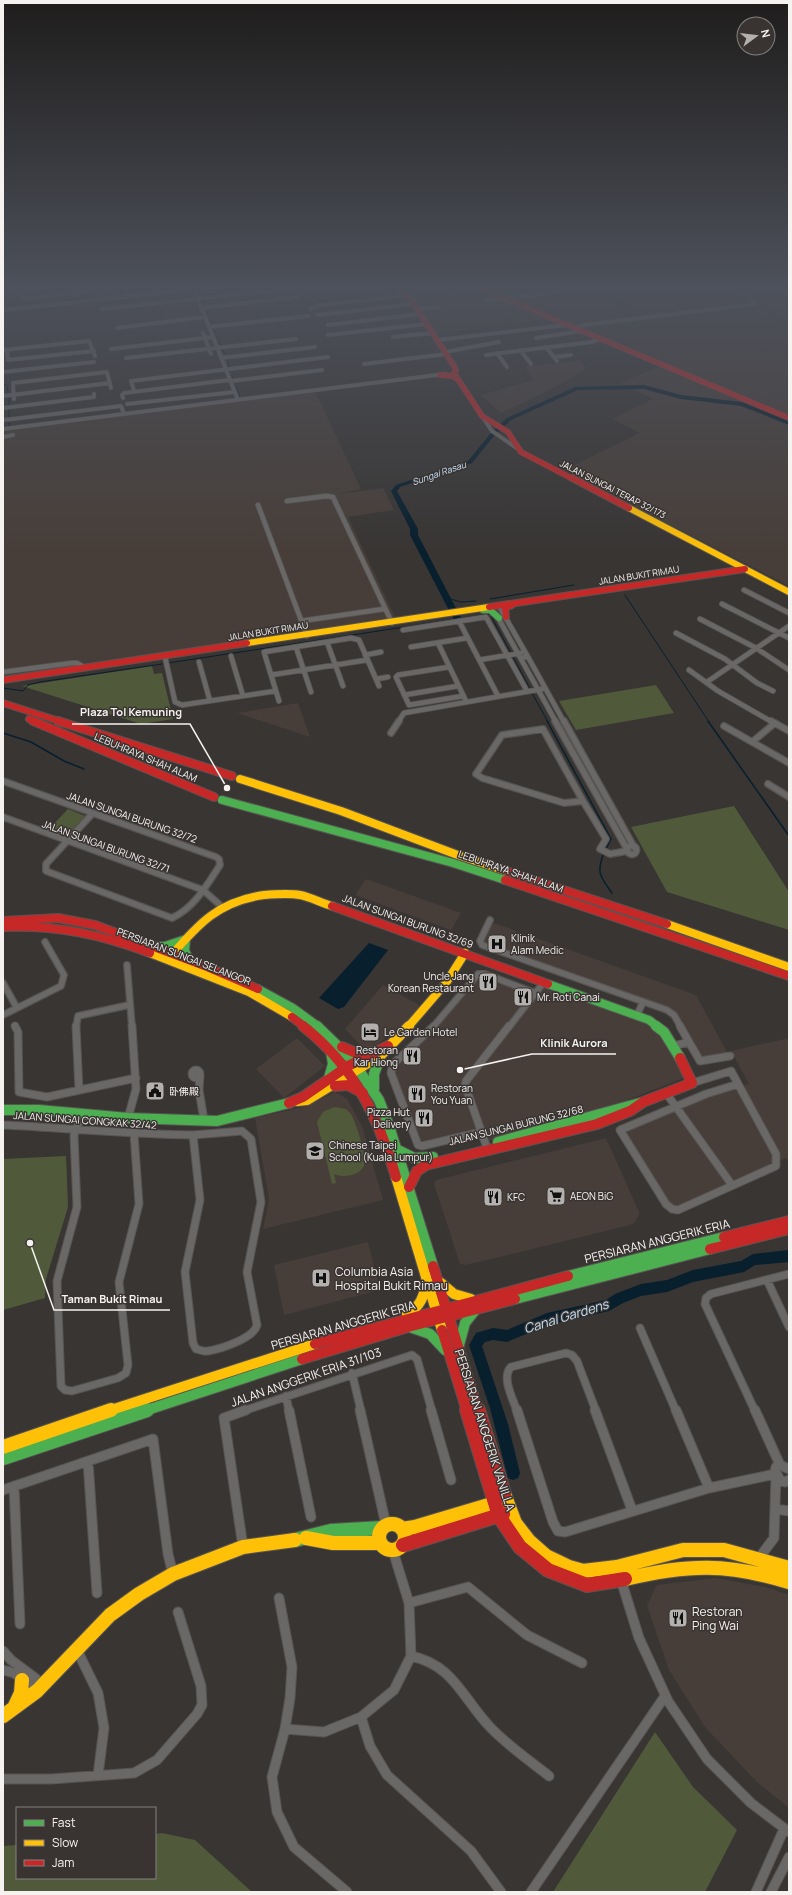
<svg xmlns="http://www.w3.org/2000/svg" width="792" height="1895" font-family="Manrope,'Noto Sans SC',sans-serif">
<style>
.built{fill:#473e39}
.green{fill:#505a3b}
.water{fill:#081f2e}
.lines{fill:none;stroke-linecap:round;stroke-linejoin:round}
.stream-far1{stroke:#081f2e;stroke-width:1}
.stream{stroke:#081f2e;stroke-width:1.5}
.river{fill:#081f2e;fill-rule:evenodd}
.street-far4-casing{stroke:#575452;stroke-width:4.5}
.street-far3-casing{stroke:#575452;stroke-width:6}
.street-far2-casing{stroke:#575452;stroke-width:8}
.street-far1-casing{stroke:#575452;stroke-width:9}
.street-casing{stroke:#575452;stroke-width:11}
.fast-far3-casing{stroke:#575452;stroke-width:8}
.fast-far2-casing{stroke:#575452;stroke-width:10}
.fast-far1-casing{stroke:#575452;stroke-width:12}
.fast-casing{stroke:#575452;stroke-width:16}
.slow-far3-casing{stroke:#575452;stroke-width:8}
.slow-far2-casing{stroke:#575452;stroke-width:10}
.slow-far1-casing{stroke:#575452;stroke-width:12}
.slow-casing{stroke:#575452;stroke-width:16}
.jam-far4-casing{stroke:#575452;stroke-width:6}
.jam-far3-casing{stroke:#575452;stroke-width:8}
.jam-far2-casing{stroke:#575452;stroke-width:10}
.jam-far1-casing{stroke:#575452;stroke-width:12}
.jam-casing{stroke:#575452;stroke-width:16}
.street-far4{stroke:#696867;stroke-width:3.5}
.street-far3{stroke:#696867;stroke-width:4.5}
.street-far2{stroke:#696867;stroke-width:5.5}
.street-far1{stroke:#696867;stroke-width:7}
.street{stroke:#696867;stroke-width:9}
.fast-far3{stroke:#4caf50;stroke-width:6}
.fast-far2{stroke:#4caf50;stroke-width:8}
.fast-far1{stroke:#4caf50;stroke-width:10}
.fast{stroke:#4caf50;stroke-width:14}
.slow-far3{stroke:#ffc107;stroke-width:6}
.slow-far2{stroke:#ffc107;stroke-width:8}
.slow-far1{stroke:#ffc107;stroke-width:10}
.slow{stroke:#ffc107;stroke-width:14}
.jam-far4{stroke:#c62828;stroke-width:5.5}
.jam-far3{stroke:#c62828;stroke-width:6}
.jam-far2{stroke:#c62828;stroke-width:8}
.jam-far1{stroke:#c62828;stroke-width:10}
.jam{stroke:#c62828;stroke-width:14}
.labels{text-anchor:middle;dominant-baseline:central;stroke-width:3;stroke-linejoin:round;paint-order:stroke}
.far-water-label{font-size:9px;font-style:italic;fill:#c4e1f7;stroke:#393432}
.far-street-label{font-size:9px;fill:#f5f2f0;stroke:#393432}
.street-label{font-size:10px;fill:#f5f2f0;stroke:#393432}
.poi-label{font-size:10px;fill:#f5f2f0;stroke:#393432;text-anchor:start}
.near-street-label{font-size:12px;fill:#f5f2f0;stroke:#393432}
.near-poi-label{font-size:12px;fill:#f5f2f0;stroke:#393432;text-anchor:start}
.near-water-label{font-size:13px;font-style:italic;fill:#c4e1f7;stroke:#393432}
.leader{fill:none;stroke:#f5f2f0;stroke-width:1.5}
.callout-dot{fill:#f5f2f0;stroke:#393432;stroke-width:1.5}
.callout-label{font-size:11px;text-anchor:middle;font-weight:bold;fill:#f5f2f0;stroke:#393432;stroke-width:3;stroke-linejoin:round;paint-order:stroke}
</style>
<rect width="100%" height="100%" fill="#383533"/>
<path class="built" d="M479,286h123l25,26 -5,8 -48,6z
M610,286h127l52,46v84l-209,-88 44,-7 8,-11z
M741,286h48v44l-29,-26z
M476,289l72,31 -112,14 -24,-36z
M580,360l6,8 -32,20 -53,25 -20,-18 53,-15 -9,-13z
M660,366l129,55v165l-225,-116 76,-37 -27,-14 40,-20 -33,-16z
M315,391l46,98 -23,5 45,-6 11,22 -46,7 47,100 -392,60v-247z
M298,703l12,34 -73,-24z
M366,879l95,34 -10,17 -96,-35z
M491,922l205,73 32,59 -28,5 -24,-44 -193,-72z
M480,975l56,20 9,-10 101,37 14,9 26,46 -102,40 -96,24 -5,-12 -64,14 -25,-68 1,-10z
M383,985l38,21 -11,14 -43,32 -22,-23z
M297,1038l28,28 -41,32 -28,-29z
M789,1038v125l-3,-5 -108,49h-5l-6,-4 -44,-72 83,-35 43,-12 -18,-33z
M335,1092l12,7 15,27 21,74 -120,29 6,-30 -14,-81 53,-12z
M606,1138l33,74v3l-5,8 -4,2 -126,31 -39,9 -5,-1 -26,-80 2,-4z
M368,1242l12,48 -96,25 -10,-50z
M716,1578l50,9 23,8v213l-32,-26 -52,-55 -36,-57 -22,-65 10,-20z"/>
<path class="green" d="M152,666l2,8 8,-1 11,46 -32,5 -119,-38z
M656,685l18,28 -98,17 -17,-29z
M734,806l55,86v38l-122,-38 -36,-65z
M68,809l17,7 -20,21 -17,-7z
M334,1107l12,2 5,5c5,9 13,35 14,45 1,16 -20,20 -31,15l2,9 -4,1 -15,-62 6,-10z
M66,1156l2,51 -22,72 -1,19 -42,12v-151z
M655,1732l38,55 44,43 -32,62h-152z
M162,1833l33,7 57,52h-249v-46l14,-1v33h138v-44z"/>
<path class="water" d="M369,943l19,7 -44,57 -6,2 -19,-11z"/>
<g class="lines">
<path class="stream-far1" d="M198,290l3,8
M201,299l3,8
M205,308l3,8
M209,319l3,7
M213,328l8,18
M221,348l6,8
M3,356v11
M228,359l1,9
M232,376l2,4
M3,381v4l4,-1 1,10
M236,387l4,11
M9,397v29
M625,595l84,127
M447,598l14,4 15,-1
M490,599l84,-14
M168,663l322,-49 40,75
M3,688l20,3 5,-6 12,-3 122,-18
M532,693l16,29"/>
<path class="stream" d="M547,721l64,118 -5,10
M708,721l81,115
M3,733l28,9 33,19 20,8
M604,853c-8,19 -4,24 8,40"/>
<path class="river" d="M644,385l37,10 61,7 47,19v4l-48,-19 -60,-7 -37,-10 -66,1 -67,30 -17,16 -22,27 -72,24 -3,4 21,38v6l43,83 -1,2h-6l-44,-85v-6l-19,-38 5,-6 72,-24 22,-27 17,-16 68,-31z
M789,1250v12l-34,3 -11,7 -51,10 -26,10 -26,4 -18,7 -14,8 -61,14 -41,17 -14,-2 -8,2 -3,4 26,78 12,49 -2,5 -5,2 -5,-2 -18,-70 -21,-63 7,-12 17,-5 14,2 40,-17 59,-13 9,-6 26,-10 26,-4 26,-10 48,-9 12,-7z"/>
<g class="street-far4-casing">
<path id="street-far4" d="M102,286l1,4 38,-4
M193,286l45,114
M252,286l1,2
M738,286l18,18
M483,289l17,-3
M20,290l2,9 71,-8
M3,291l48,-5
M493,294l42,-8
M485,301l77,-10
M201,308l97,-11
M102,309l216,-23
M311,309l4,-3 93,-11
M418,309l21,-2
M3,310l222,-24
M317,315l97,-11
M328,325l93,-11
M209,327l100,-11
M117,328l88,-11
M575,328l9,-3 172,-21
M203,333l8,21
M328,335l99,-11
M393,337l40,-4
M536,338l45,-7
M438,340l128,-15
M546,347l11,14
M111,349l102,-12
M3,350l86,-9 6,15
M7,350l1,10 86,-9
M520,350l11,14
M445,352l54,-10
M497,353l10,14
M486,355l105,-13 9,-3
M554,357l17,-2
M126,358l170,-19
M221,358l94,-11
M364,364l83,-10
M3,372l91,-10
M231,381l91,-11
M134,391l-3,-10 197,-24
M3,396l107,-13
M123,398l-1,-3 2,-2 106,-13
M14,399l-1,-16 94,-11 4,16
M127,404l108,-12
M3,408l91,-11v-3
M482,416l10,15 26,18
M4,420l117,-14 2,5
M3,429l442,-55
M3,437l10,-2"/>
</g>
<g class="street-far3-casing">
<path id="street-far3" d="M287,501l39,-5 7,1 59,126
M258,505l49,131
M744,590l45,23
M722,604l67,34
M499,606l29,51h-4
M496,614l60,108
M700,619l56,29 33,22
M301,621l83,-12
M459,621l39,75
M403,630l83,-13 41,74
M676,633l49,26 32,24 16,8
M327,642l16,44
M438,643l27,56
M296,647l15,45
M411,647l56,-9
M365,655l16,-3
M231,656l12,40
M165,657l10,45 7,3 94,-14
M528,657l36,65
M479,660l42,-7
M199,662l11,39
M449,667l-51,8 -2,2 13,28 54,-9
M689,670l29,21 54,31
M3,672l69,-9h5l7,4
M271,675l96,-15
M376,679l12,-2
M707,682l82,-56
M404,695l54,-9
M279,701l-15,-49 87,-14 8,2 20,46
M398,722l6,-9 138,-24"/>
</g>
<g class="street-far2-casing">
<path id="street-far2" d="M555,721l72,128
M564,721l70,126
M771,721l18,10
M724,726l65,37
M543,729l40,72 -19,2 -82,-25 -6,-4 26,-39z
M391,733l8,-12
M752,742l23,-19
M3,781l213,76 3,2 1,6c-13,20 -26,43 -48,53l-126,-47v-7l46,-50
M768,784l21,13
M583,801l23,38 -6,10 10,5 17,-3
M3,817l200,73 18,16
M627.5 850a4.5 4.5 0 1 1 9 0a4.5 4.5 0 1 1-9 0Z
M490,920l-10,21 2,4 185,65 7,5 7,12
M127,965l5,62
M3,983l14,25
M3,1015l58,-29 3,-11 -19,-33
M637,1015l6,-13
M76,1027l2,-11 51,-11
M433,1027l45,-53h7l50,19
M509,1027l35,-45"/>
</g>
<g class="street-far1-casing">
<path id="street-far1" d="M15,1026l3,6 1,60 28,5 89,-19
M76,1026l3,64
M434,1026l-41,38 -2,9 27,72 4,1 59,-14
M680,1026l9,16
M673,1046l16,-4 11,19 30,-5
M192 1074a4 4 0 1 1 8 0a4 4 0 1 1-8 0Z
M200,1075l-1,15 5,30
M692,1083l39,-12 45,83v12l-98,44 -6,-1 -6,-5 -46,-74 86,-36 32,-10
M666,1093l66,92
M82,1115l-8,20 3,72 -20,74 4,105 4,4 7,1 46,-13 8,-5 2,-8 -9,-83 20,-78 -5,-70
M128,1118l8,-29 -4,-63
M3,1125c63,3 126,9 190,10
M242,1131l9,8 10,63 -14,70 10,53c-3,13 -36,24 -49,26 -3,1 -8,-1 -12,-2l-3,-6 -8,-71 15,-72 -7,-65z
M486,1145l-21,-60 1,-4 43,-55
M767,1280l22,47
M640,1328l36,83
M352,1373l9,38
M286,1396l3,15
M243,1411l169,-56 5,4 15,52
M517,1411c-4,-12 -16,-34 -6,-44l55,-14 6,2 5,6 19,50
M755,1411l-50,-107 1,-6 5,-4 78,-20"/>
</g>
<g class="street-casing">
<path id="street" d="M289,1410l22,107
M360,1410l26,115
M431,1410l20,70
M517,1410l36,112 5,9 7,1 144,-44 66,-14
M595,1410l37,100
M676,1410l33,78
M755,1410l25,55
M88,1462l9,131
M789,1469l-9,-4 -4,2 -1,4 5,9 5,2 4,-2
M14,1486l6,138
M3,1490l150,-51 15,115 5,20
M775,1509l14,2
M243,1547l-19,-129 22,-8
M759,1558l15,-20 2,-62
M621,1580l18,58 29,63 39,58 44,44 38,29
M279,1598l13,69 -2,31 -5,31 -13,48 5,35 17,35 53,45
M409,1603l59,-16 59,48 55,28
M77,1650l21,43 6,35 -6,47
M3,1651l8,9 32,24
M411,1656c43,9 52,43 79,71 18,19 39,33 59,49
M3,1670l11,3 23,18
M361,1717l9,29 17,29 84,76 30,41
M285,1729l39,3 37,-15 33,-27 17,-34 -2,-53 -16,-52
M3,1779h48l83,-6 23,-13 40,-46 5,-9 -1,-19 -23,-74
M531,1892l134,-196
M756,1892l28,-63
M771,1892l18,-35"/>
</g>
<g class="fast-far3-casing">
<path id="fast-far3" d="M483,610h7l9,8"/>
</g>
<g class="fast-far2-casing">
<path id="fast-far2" d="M222,800l231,63 52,17
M156,946h9l21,-7 -1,12 5,9
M548,984l101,36 9,7
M258,989l35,19 26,19"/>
</g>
<g class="fast-far1-casing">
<path id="fast-far1" d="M317,1026l35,34 27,40 10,26 44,140
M656,1026l8,6 16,26
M329,1078l4,-14 -2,-13
M374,1089v-15l6,-17
M3,1110h36l89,8 89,3 72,-18
M498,1142l142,-39
M398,1150l16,8 19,-1
M568,1276l156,-39
M515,1299l195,-50
M410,1327l20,7 15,16
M459,1345l6,-22 11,-14
M144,1411l158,-52"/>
</g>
<g class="fast-casing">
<path id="fast" d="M3,1458l144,-48
M295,1540l36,-9 51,-3"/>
</g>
<g class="slow-far3-casing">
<path id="slow-far3" d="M629,508l160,84
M247,643l242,-36"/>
</g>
<g class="slow-far2-casing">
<path id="slow-far2" d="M240,779l101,32 114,43 51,17
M667,924l122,43
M150,953l99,39 43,25
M170,957c28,-33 49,-56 94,-62 12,-1 25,-2 36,0 11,2 21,8 32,11
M408,1027l38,-44 19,-30"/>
</g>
<g class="slow-far1-casing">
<path id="slow-far1" d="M297,1101l10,-1 74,-45 28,-29
M396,1177l46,153
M441,1283l13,11 17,5
M407,1314c13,-7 17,-17 19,-31
M108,1411l207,-67"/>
</g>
<g class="slow-casing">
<path id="slow" d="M3,1447l108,-37
M504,1494l11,29 14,18 17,15 23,11 14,4 34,-4 66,-17h41l65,18
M379 1537a13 13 0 1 1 26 0a13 13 0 1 1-26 0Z
M402,1529l13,-2 84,-25
M306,1538l27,5h47
M625,1579c63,-15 102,-16 164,3
M14,1708l7,-15 1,-13
M3,1716l34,-25 73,-76 29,-21 34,-20 70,-27 52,-7"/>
</g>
<g class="jam-far4-casing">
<path id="jam-far4" d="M402,286l52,80 2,4 -2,3 28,43 26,16 13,20 52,27
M475,286l314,132
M440,375l13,1 5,4"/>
</g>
<g class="jam-far3-casing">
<path id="jam-far3" d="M572,478l57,30
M489,607l256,-38
M506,617l-1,-9 7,-3
M3,680l244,-37
M3,703l59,19
M29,719l6,3"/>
</g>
<g class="jam-far2-casing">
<path id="jam-far2" d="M33,721l181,76
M58,721l174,55
M506,871l161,53
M505,880l284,96
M332,906l216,78
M3,921l55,-3 37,7 112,42 51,22
M3,927c54,-2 96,7 147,26
M292,1017l13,10"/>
</g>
<g class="jam-far1-casing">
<path id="jam-far1" d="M303,1026c51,40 75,90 93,151
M342,1047l16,7 14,-2
M335,1086l13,-1 15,8
M289,1103l14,-6 45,-31 40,-20
M409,1187l8,-16 9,-6 171,-41 33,-13 13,-9 49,-19 -12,-25
M724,1237l65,-16
M710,1249l79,-20
M433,1266l45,145
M442,1330l25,81
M315,1344l253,-68
M302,1359l106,-32 107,-28"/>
</g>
<g class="jam-casing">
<path id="jam" d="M467,1410l32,106 21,31 28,23 39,15 38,-6
M478,1410l26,84
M403,1545l100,-31"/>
</g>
<use href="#street-far4" class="street-far4"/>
<use href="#street-far3" class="street-far3"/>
<use href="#street-far2" class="street-far2"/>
<use href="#street-far1" class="street-far1"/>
<use href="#street" class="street"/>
<use href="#fast-far3" class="fast-far3"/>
<use href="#fast-far2" class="fast-far2"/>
<use href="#fast-far1" class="fast-far1"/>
<use href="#fast" class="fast"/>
<use href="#slow-far3" class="slow-far3"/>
<use href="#slow-far2" class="slow-far2"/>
<use href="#slow-far1" class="slow-far1"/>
<use href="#slow" class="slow"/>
<use href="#jam-far4" class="jam-far4"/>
<use href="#jam-far3" class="jam-far3"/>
<use href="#jam-far2" class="jam-far2"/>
<use href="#jam-far1" class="jam-far1"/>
<use href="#jam" class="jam"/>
</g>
<linearGradient id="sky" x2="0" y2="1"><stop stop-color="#1f1d1c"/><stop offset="0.52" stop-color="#4d515b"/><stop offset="1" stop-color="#4d515b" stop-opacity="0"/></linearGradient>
<rect width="792" height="551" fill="url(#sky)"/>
<defs>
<g id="hospital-square" transform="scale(1)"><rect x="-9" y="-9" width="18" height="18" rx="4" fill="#b3b0ae" stroke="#393432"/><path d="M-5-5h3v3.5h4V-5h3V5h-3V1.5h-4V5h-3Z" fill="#111"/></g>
<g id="restaurant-square" transform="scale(1)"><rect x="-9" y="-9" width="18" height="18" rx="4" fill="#b3b0ae" stroke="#393432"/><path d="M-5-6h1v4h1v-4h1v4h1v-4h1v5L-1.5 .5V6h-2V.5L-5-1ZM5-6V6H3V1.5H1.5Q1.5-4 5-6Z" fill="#111"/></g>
<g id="hotel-square" transform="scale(1)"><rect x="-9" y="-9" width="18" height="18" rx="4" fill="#b3b0ae" stroke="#393432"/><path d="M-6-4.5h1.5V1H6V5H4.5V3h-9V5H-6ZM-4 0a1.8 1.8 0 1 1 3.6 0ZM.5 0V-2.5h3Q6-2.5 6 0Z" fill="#111"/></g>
<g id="civic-square" transform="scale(1)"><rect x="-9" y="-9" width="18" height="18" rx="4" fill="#b3b0ae" stroke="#393432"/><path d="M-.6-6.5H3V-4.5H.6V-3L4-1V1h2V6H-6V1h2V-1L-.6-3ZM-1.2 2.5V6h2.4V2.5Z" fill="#111"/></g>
<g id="school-square" transform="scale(1)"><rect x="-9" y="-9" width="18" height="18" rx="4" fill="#b3b0ae" stroke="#393432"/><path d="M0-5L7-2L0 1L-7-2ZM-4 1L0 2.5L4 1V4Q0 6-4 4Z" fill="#111"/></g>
<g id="supermarket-square" transform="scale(1)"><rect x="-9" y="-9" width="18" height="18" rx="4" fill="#b3b0ae" stroke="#393432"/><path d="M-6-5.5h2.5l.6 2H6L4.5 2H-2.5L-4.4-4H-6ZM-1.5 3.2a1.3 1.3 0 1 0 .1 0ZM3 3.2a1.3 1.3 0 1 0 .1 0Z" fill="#111"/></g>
</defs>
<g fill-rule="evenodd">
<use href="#hospital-square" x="497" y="944"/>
<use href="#restaurant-square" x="488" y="982"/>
<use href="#restaurant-square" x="523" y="997"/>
<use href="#hotel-square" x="370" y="1032"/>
<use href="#restaurant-square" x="412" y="1056"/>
<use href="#civic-square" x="155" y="1091"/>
<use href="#restaurant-square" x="417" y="1094"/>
<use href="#restaurant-square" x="424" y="1118"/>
<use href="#school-square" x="315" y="1151"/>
<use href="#supermarket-square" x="556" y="1196"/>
<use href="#restaurant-square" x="493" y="1197"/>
<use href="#hospital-square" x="321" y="1278"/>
<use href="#restaurant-square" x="678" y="1618"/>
</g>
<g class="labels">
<g class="far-water-label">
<text transform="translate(439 473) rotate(-19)">Sungai Rasau</text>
</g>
<g class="far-street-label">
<text transform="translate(613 489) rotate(27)">JALAN SUNGAI TERAP 32/173</text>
<text transform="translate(639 575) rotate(-9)">JALAN BUKIT RIMAU</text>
<text transform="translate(268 631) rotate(-9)">JALAN BUKIT RIMAU</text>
</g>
<g class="street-label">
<text transform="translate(146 757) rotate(23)">LEBUHRAYA SHAH ALAM</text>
<text transform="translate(132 817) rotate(19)">JALAN SUNGAI BURUNG 32/72</text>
<text transform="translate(106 846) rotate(20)">JALAN SUNGAI BURUNG 32/71</text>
<text transform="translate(511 871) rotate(19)">LEBUHRAYA SHAH ALAM</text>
<text transform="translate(408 921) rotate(20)">JALAN SUNGAI BURUNG 32/69</text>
<text transform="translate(184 956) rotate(21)">PERSIARAN SUNGAI SELANGOR</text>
<text transform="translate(85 1120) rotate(4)">JALAN SUNGAI CONGKAK 32/42</text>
<text transform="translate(516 1125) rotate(-14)">JALAN SUNGAI BURUNG 32/68</text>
</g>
<g class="poi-label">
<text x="511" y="938">Klinik<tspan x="511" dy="12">Alam Medic</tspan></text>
<text x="474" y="976" text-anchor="end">Uncle Jang<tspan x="474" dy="12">Korean Restaurant</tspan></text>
<text x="537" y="997">Mr. Roti Canai</text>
<text x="384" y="1032">Le Garden Hotel</text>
<text x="398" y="1050" text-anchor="end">Restoran<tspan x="398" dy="12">Kar Hiong</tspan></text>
<text x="431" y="1088">Restoran<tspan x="431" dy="12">You Yuan</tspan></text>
<text x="169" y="1091">卧佛殿</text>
<text x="410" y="1112" text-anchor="end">Pizza Hut<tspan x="410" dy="12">Delivery</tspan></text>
<text x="329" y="1145">Chinese Taipei<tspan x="329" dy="12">School (Kuala Lumpur)</tspan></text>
<text x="570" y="1196">AEON BiG</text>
<text x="507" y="1197">KFC</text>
</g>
<g class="near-street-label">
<text transform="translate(657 1241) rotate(-14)">PERSIARAN ANGGERIK ERIA</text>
<text transform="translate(343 1325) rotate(-16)">PERSIARAN ANGGERIK ERIA</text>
<text transform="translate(306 1377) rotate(-19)">JALAN ANGGERIK ERIA 31/103</text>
<text transform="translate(485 1430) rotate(72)">PERSIARAN ANGGERIK VANILLA</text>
</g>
<g class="near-poi-label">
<text x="335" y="1271">Columbia Asia<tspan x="335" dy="14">Hospital Bukit Rimau</tspan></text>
<text x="692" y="1611">Restoran<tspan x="692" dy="14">Ping Wai</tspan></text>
</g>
<g class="near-water-label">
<text transform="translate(566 1316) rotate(-17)">Canal Gardens</text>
</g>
</g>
<path class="leader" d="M227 788L190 724H72M460 1070L532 1054H616M30 1243L54 1310H170"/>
<g class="callout-dot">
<circle cx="227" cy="788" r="4"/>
<circle cx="460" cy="1070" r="4"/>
<circle cx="30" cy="1243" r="4"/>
</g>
<g class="callout-label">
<text x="131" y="716">Plaza Tol Kemuning</text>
<text x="574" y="1047">Klinik Aurora</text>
<text x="112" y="1303">Taman Bukit Rimau</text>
</g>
<rect width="792" height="1895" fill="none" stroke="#f5f2f0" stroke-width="8"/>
<rect x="16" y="1807" width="140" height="72" fill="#393432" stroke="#84807e"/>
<rect x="24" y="1820" width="20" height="6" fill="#4caf50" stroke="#84807e"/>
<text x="52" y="1827" font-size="12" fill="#f5f2f0">Fast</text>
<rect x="24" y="1840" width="20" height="6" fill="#ffc107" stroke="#84807e"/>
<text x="52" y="1847" font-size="12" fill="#f5f2f0">Slow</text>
<rect x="24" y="1860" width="20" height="6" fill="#c62828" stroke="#84807e"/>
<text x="52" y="1867" font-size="12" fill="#f5f2f0">Jam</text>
<g transform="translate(756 36) rotate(75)"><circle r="19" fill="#393432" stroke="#84807e"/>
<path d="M0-3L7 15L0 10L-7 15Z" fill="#b3b0ae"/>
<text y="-6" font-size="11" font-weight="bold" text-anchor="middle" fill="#f5f2f0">N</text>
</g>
</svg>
